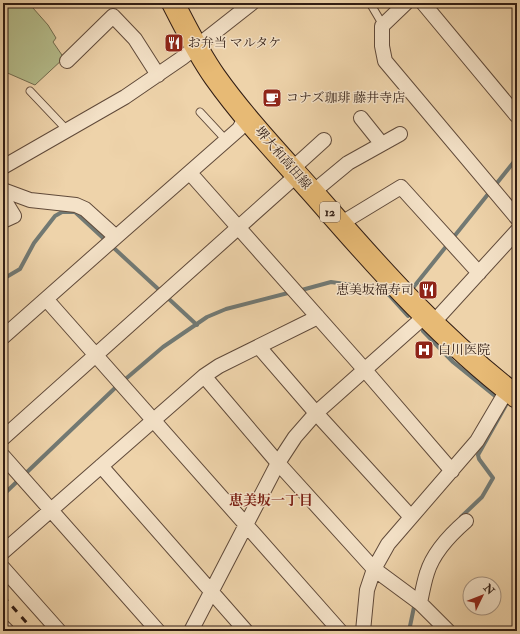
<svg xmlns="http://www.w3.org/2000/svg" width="520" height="634" font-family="'IM FELL Double Pica','Noto Serif JP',serif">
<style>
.green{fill:#b5bd8c;stroke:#736d50}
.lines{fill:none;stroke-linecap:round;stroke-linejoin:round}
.stream{stroke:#727973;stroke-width:4}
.lane-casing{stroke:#604a3a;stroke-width:9}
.street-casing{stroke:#604a3a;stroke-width:16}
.primary-casing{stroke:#311d14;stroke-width:24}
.lane{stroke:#f4e2c8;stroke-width:7}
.street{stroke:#f4e2c8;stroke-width:14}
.primary{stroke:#e7ba75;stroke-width:22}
.rail{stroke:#311d14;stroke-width:3;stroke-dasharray:7 7;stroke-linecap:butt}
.labels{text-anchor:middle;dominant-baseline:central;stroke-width:3;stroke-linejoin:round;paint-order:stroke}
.shield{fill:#f4e2c8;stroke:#6c584a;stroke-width:1}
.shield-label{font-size:12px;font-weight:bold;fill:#311d14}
.poi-label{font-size:13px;fill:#311d14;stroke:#f4e2c8;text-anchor:start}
.street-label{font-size:13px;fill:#311d14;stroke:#f4e2c8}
.neighbourhood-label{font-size:14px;font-weight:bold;fill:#7a1f14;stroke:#f4e2c8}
</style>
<rect width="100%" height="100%" fill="#eed3aa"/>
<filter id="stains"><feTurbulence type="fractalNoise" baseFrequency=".005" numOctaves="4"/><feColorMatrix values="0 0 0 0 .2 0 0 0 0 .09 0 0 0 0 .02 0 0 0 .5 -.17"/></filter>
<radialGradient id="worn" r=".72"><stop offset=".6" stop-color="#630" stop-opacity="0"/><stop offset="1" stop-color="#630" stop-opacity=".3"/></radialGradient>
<path class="green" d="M3,3h35l-5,5 15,17 8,13 -3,4 11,16 -29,27 -32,-14z"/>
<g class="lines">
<path class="stream" d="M3,279l17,-10 14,-26 21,-27 7,-4h13l122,113
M412,289l105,-131
M298,291l33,-9 42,6 16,7 19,21
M423,331l30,31 42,34
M3,495l112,-107 48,-41 44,-30 19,-8 66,-17
M461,517l21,-20 11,-19 -14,-19 -1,-4 28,-50
M409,631l5,-24"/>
<g class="lane-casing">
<path id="lane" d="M370,3l10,17 2,6
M30,91l37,39
M200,112l26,28"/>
</g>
<g class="street-casing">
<path id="street" d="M406,3l-24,23v20l3,15 132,157
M423,3l94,113
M67,61l46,-45 22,23 23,36
M361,118l20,25
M3,167l122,-70 57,-39 70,-55
M292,169l32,-29
M190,173l174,196 88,102
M3,190l27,10 46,5 9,4 31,28 -113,100
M313,192l35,-29 52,-29
M3,198l11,18 -11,5
M340,224l61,-37 78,86
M116,237l123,-108 7,-12
M46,299l294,332
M432,324l85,-93
M259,347l57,66 95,104
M204,376l74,87 96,106 46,34 28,28
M3,438l294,-263
M3,456l155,175
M101,466l145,165
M3,552l201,-176 15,-10 99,-49
M3,568l56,63
M420,603c2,-10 4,-21 7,-30 6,-20 24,-39 39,-52
M3,627l4,4
M191,631l87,-168 17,-26 21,-24 109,-97
M363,631l4,-41 7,-21 14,-25 89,-103 30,-51"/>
</g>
<g class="primary-casing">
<path id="primary" d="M173,3c13,25 25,50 42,74 32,45 71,85 107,126 60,69 122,138 195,194"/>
</g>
<use href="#lane" class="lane"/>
<use href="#street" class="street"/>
<use href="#primary" class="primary"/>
<path class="rail" d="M3,596l31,35"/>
</g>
<defs>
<g id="restaurant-square" transform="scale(1)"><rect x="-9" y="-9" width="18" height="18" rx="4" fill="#8f2418" stroke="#f4e2c8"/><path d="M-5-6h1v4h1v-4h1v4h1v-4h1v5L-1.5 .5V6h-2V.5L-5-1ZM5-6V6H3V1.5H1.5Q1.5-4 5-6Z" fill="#fff"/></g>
<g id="cafe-square" transform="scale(1)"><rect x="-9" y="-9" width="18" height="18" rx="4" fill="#8f2418" stroke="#f4e2c8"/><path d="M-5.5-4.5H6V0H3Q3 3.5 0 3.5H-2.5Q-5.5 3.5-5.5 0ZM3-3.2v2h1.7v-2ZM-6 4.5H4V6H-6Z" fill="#fff"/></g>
<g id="hospital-square" transform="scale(1)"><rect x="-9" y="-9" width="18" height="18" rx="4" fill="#8f2418" stroke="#f4e2c8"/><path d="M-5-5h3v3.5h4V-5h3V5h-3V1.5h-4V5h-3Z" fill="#fff"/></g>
</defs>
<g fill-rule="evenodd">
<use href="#restaurant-square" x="174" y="43"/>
<use href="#cafe-square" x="272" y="98"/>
<use href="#restaurant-square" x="428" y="290"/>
<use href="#hospital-square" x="424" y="350"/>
</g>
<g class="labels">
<rect class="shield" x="320" y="202" width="20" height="20" rx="3"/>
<g class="shield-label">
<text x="330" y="212">12</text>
</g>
<g class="poi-label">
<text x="188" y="43">お弁当 マルタケ</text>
<text x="286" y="98">コナズ珈琲 藤井寺店</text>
<text x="414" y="290" text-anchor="end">恵美坂福寿司</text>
<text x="438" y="350">白川医院</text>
</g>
<g class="street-label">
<text transform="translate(283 158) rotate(49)">堺大和高田線</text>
</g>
<g class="neighbourhood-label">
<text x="271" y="500">恵美坂一丁目</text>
</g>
</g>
<rect width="520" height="634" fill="none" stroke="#eed3aa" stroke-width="16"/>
<rect x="4" y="4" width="512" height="626" fill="none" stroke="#311d14" stroke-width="2"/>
<rect x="8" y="8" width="504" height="618" fill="none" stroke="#311d14"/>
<g transform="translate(482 596) rotate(47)"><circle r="19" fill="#f4e2c8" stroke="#a69380"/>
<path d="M0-3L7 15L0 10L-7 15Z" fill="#8f2418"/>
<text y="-6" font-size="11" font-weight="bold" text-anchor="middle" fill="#311d14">N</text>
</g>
<rect width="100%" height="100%" filter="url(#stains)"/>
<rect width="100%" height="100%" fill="url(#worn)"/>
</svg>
